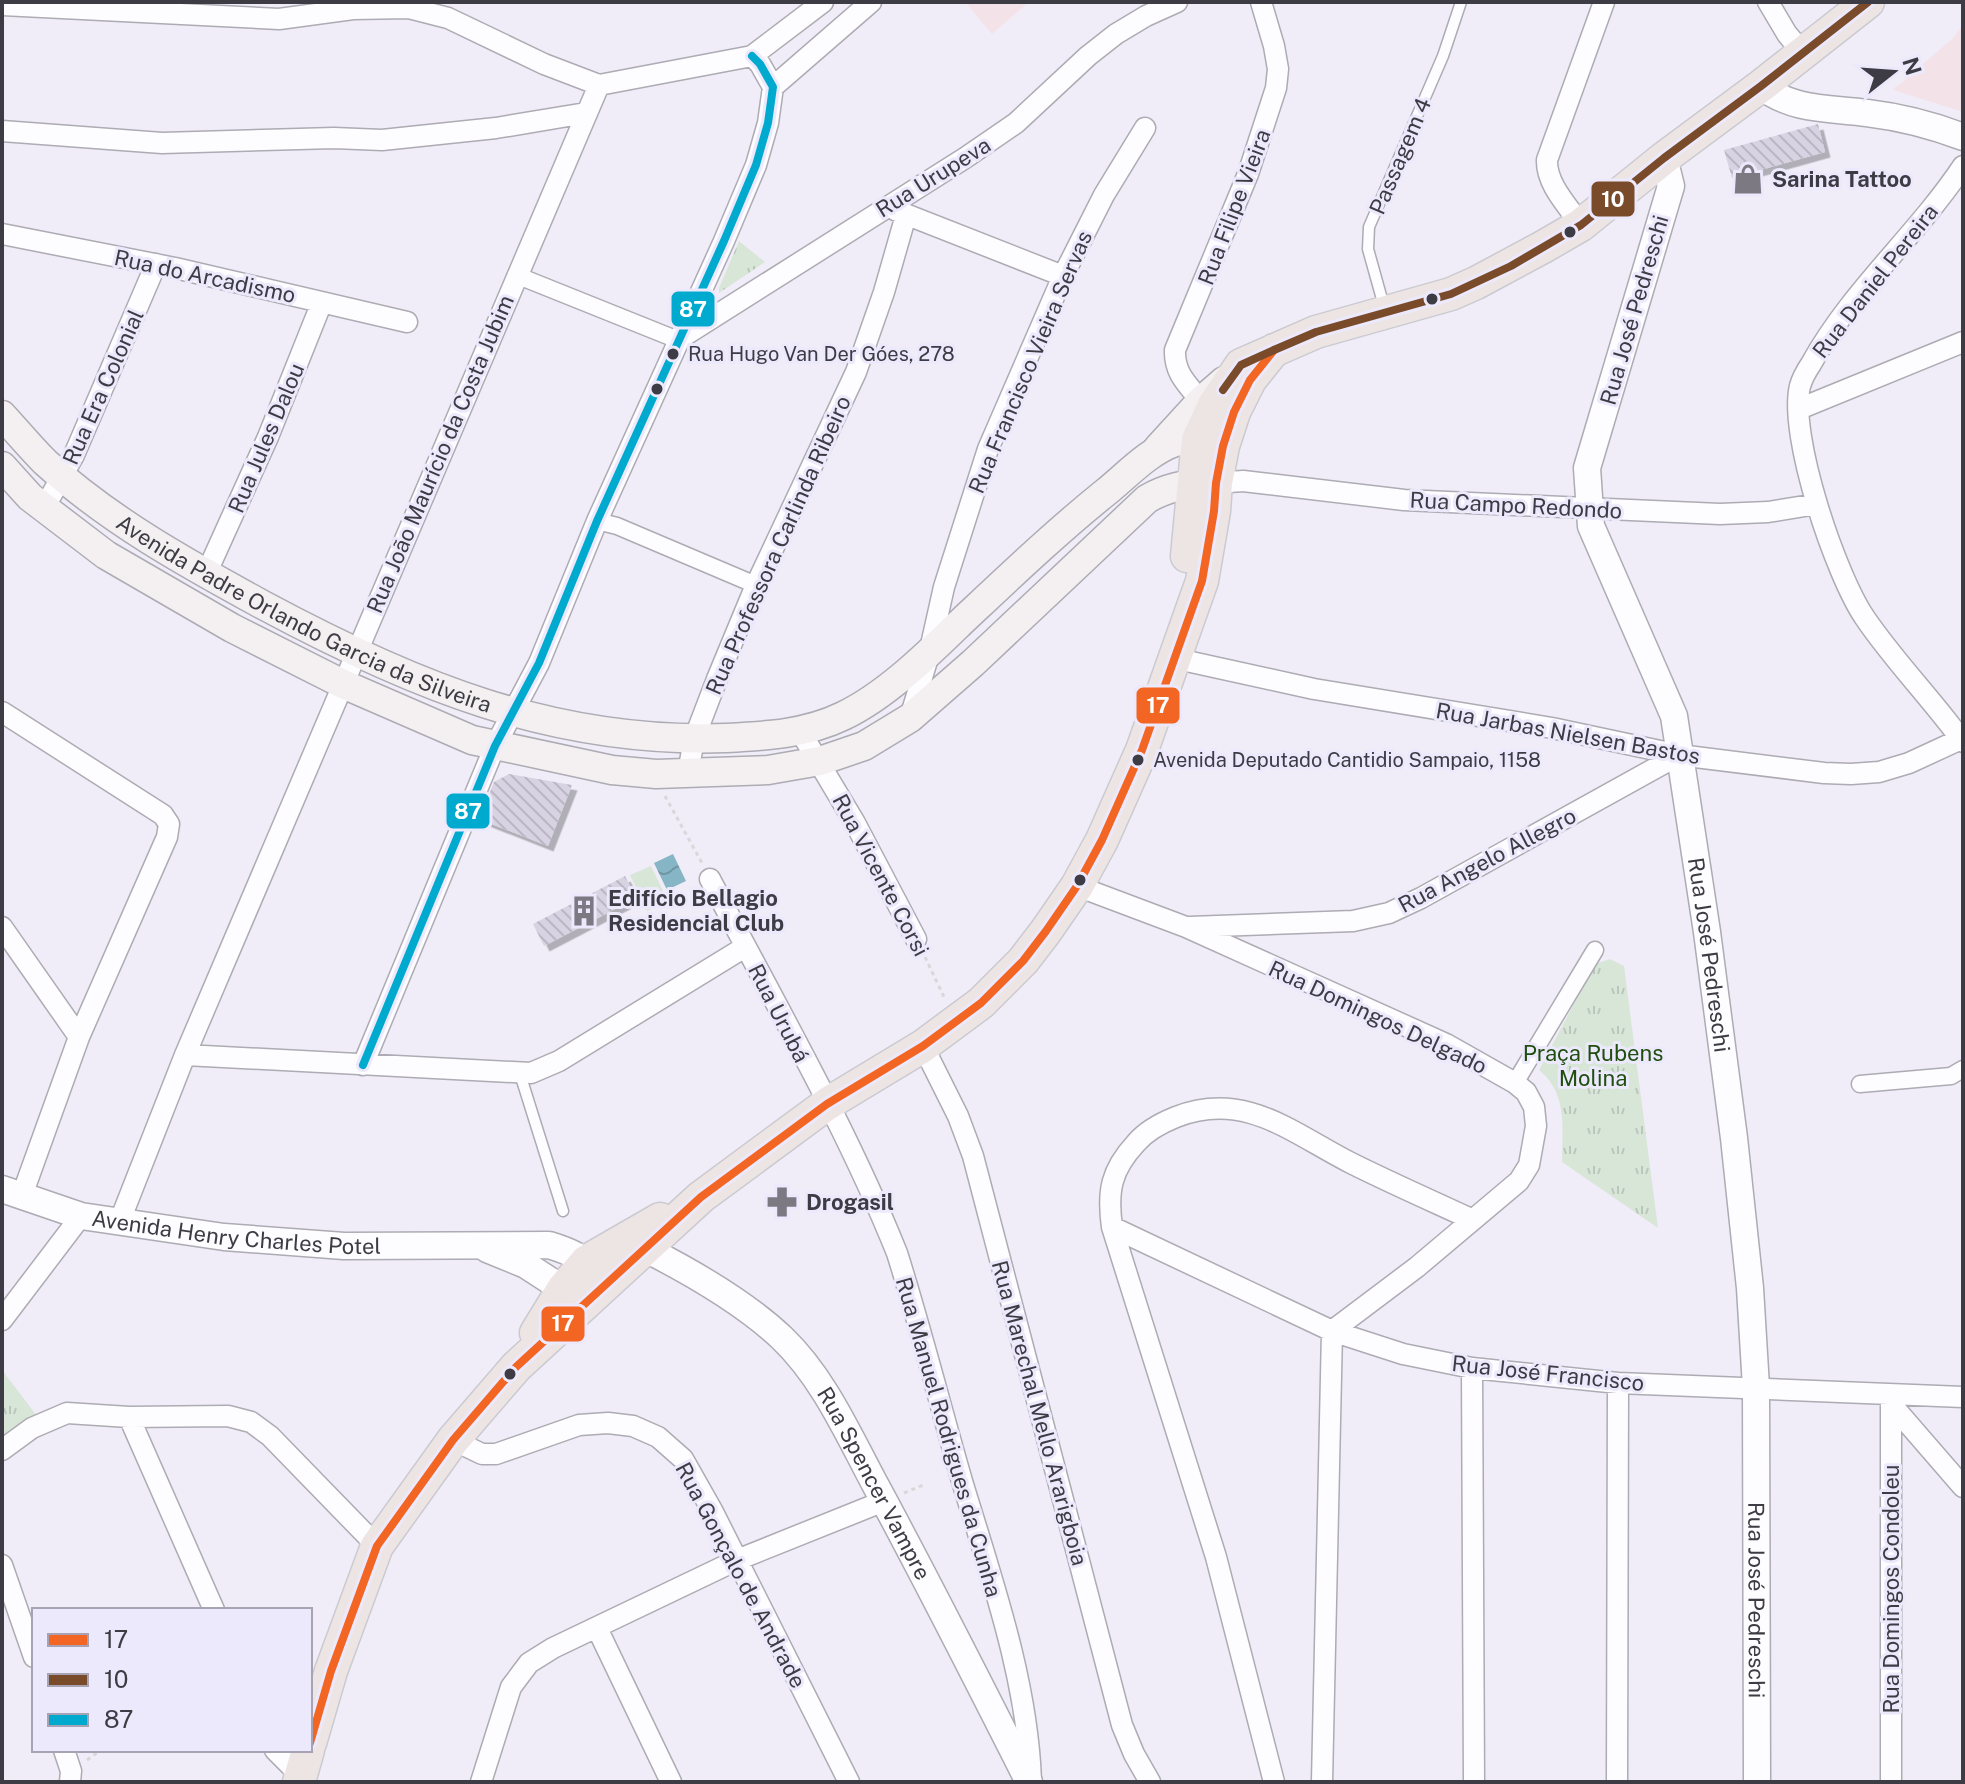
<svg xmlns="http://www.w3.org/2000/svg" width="1965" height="1784" font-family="'Public Sans',sans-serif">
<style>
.education{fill:#f3e3e9}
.park{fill:url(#park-tufts)}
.pitch{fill:#d8e6d8}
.water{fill:url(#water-waves)}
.building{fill:url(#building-back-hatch);filter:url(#shadow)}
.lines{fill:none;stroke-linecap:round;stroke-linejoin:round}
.service-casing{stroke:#adabb3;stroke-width:13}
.pedestrian-casing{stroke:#adabb3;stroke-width:19}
.minor-casing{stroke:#adabb3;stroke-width:23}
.tertiary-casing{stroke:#adabb3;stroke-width:29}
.secondary-casing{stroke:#adabb3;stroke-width:31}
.primary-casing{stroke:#cbcad0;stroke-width:35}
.path{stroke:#d8d8db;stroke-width:3;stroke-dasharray:4 4;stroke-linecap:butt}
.service{stroke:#fdfcfe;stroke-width:10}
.pedestrian{stroke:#fdfcfe;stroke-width:16}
.minor{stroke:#fdfcfe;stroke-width:20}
.tertiary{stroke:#fdfcfe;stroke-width:26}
.secondary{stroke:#f4f0f1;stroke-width:28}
.primary{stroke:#ede5e4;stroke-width:32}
.bus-1-casing{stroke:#ede9fc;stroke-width:14}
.bus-2-casing{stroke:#ede9fc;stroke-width:14}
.bus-3-casing{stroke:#ede9fc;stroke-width:14}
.bus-1{stroke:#f26522;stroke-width:8}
.bus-2{stroke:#7a4b2a;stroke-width:8}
.bus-3{stroke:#00a9ce;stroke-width:8}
.bus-dot{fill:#3d3b44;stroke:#ede9fc;stroke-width:3}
.labels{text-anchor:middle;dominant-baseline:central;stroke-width:6;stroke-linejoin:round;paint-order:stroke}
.bus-label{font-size:20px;fill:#3d3b44;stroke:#ede9fc;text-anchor:start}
.street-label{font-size:22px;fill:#3d3b44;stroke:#ede9fc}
.poi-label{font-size:22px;font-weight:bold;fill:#3d3b44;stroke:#ede9fc;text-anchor:start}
.park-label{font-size:22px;fill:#1f4e0f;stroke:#ede9fc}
.line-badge{stroke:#ede9fc;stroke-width:3}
.badge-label{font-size:22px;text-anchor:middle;font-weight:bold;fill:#fff}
</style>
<defs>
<pattern id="park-tufts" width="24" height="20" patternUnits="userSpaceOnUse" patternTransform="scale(2)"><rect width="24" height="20" fill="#d8e6d8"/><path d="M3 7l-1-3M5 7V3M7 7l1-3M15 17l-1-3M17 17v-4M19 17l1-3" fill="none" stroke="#bac6bb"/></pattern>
<pattern id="water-waves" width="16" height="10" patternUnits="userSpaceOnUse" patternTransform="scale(2)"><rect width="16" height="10" fill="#86b6c5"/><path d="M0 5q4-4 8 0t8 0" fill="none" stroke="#6f95a2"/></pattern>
<pattern id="building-back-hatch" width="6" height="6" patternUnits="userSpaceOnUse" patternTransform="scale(2)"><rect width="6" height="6" fill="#d8d3e2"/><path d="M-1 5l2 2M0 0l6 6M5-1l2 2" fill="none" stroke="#bab6c3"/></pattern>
<filter id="shadow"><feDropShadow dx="5.5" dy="5.5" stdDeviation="0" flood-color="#0004"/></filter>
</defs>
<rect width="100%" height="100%" fill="#f0edf8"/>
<path class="education" d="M965,2h64l-37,32z
M1963,25v87l-70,-22 60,-52z"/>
<path class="park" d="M739,241l26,21 -46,31v-5z
M1610,959l14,7 34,262 -96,-66c0,-35 6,-68 -23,-92l56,-106z
M2,1370l35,46 -35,25z"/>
<path class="pitch" d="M651,866l17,35 -21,10 -17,-36z"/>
<path class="water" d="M673,854l13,27 -19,9 -13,-27z"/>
<path class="building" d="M1818,124l7,28 -93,26 -8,-28z
M509,774l63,11 -24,61 -69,-27 15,-37z
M625,876l11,22 -92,48 -11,-22z"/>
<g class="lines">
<g class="service-casing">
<path id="service" d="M1385,310l-17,-61 1,-22 74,-171 18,-54
M520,1074l43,137"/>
</g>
<g class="pedestrian-casing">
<path id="pedestrian" d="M516,275l162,65
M597,521l20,5 139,59
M1515,1083l80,-133
M1860,1084l91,-8 12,-7"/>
</g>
<g class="minor-casing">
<path id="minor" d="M1768,2l19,32 16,19
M2,5l277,14 74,-10 56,-1 39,10 96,46 55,21 153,-29 71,-54
M773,87l98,-85
M2,131l160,12 172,-5 48,2 114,-12 90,-15
M1963,166c-46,69 -112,125 -152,198 -4,6 -9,15 -11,22 -12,49 36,190 65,232 29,43 67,81 98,124
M895,210l168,66
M1581,225c-13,-19 -35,-41 -34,-65l57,-158
M2,234l173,34 232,54
M679,339l286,-181 51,-35 72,-67 28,-22 30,-18 31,-14
M1201,401c-14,-17 -27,-28 -26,-51l73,-176 28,-86 2,-19 -4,-23 -13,-44
M1799,409l164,-67
M1216,483l27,-2 161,19 316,14 48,-2 49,-8
M44,508l30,-53 82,-191
M206,574l62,-137 54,-135
M1173,658l141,31 238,39 127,27 145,18 27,1 28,-2 30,-9 52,-24
M2,712l161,103 6,9 -2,13 -88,200 -58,161
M910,718l19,-64 15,-67 44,-138 75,-173 41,-81 41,-67
M800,731l55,92 61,116
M688,773l6,-34 23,-60 39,-94 100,-213 28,-80 22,-77
M710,879c64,123 135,245 187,374 24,76 43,152 65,228 29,96 66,200 69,301
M1077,886l109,41 260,117 69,39 11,9 8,15 2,19 -7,39 -10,16 -102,86 -85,64 -10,451
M2,927l77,110
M1190,927l163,-6 36,-8 32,-15 258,-143
M923,1046l35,70 15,40 149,569 12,29 16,28
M185,1055l346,18 28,-12 186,-114
M363,1065l132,-319 44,-83 58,-142 127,-280 32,-76 12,-42 5,-36 -13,-23 -8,-8
M119,1223l66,-168 414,-970
M1112,1227l220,104 71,23 69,14 146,15 345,14
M2,1320l79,-104
M1472,1368l2,414
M1892,1405l71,82
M129,1417l85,193
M453,1440l29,14h14l83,-29 29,-2 25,3 25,11 25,22 30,53 136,270
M2,1450l30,-22 35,-15 62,4 99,-1 23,6 19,14 107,110
M2,1565l32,92
M597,1628l74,154
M64,1750l7,21 -1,11
M275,1750l25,25
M481,1782l30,-95 18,-24 24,-15 184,-88 147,-59
M1274,1782l-58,-225 -104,-330c-5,-36 -1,-57 24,-84 11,-13 25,-20 40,-26 69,-27 116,16 175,46 40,20 81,38 122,57
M1617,1782l1,-399
M1891,1782v-386"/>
</g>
<g class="tertiary-casing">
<g id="tertiary">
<path d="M1761,86c32,25 68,22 106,27 33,4 65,12 96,24"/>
<path id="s1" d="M1664,158l7,28 -84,282 4,58 83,190 33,216 27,206 16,150 6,99 1,395"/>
<path id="s2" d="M2,1189l79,27 143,21 120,9 205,-1c20,6 36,13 51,29"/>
<path d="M487,1249l39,16 37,24 17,7"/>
<path id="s3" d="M646,1249c47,24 98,53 136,89 42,40 67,98 94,148 53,98 103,197 153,296"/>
</g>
</g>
<g class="secondary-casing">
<g id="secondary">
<path id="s4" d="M2,415c14,15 28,32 43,47 65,59 141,101 218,143 149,80 291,139 463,133 40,-2 80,-4 117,-22 42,-20 83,-60 116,-92 48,-45 96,-91 147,-132 21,-17 43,-41 69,-50 13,-4 28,-1 42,2"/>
<path d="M1158,448l43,-47 23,-20"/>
<path d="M2,466l28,31 76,58 126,73 111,56 129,56 140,30 44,4 112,-4 52,-9 44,-15 46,-28 63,-55 174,-164c20,-12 42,-16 65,-16"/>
</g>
</g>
<g class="primary-casing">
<path id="primary" d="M1187,556l11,-116 16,-35 27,-40 75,-33 135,-38 25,-11 67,-36 38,-22 83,-67 97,-72 107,-84
M536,1333l27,-44 24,-28 73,-42
M310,1743l21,-72 46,-125 76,-106 63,-73 185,-170 126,-93 96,-58 58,-43 42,-42 23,-30 31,-45 25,-46 40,-90 60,-169 12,-70 2,-28 7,-37 11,-34 16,-32 24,-30
M299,1782l9,-32"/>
</g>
<path class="path" d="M665,796l37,67
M925,957l19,40
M904,1493l22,-9
M87,1760l14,-10"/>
<use href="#service" class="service"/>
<use href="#pedestrian" class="pedestrian"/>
<use href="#minor" class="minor"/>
<use href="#tertiary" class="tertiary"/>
<use href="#secondary" class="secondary"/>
<use href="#primary" class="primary"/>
<g class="bus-1-casing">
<path id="bus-1" d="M310,1743l21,-72 46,-125 76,-106 63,-73 185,-170 126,-93 96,-58 58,-43 42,-42 23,-30 31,-45 25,-46 40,-90 60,-169 12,-70 2,-28 7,-37 11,-34 16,-32 24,-30"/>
</g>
<g class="bus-2-casing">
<path id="bus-2" d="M1223,390l18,-25 33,-15 42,-18 135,-38 60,-28 70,-41 83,-67 97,-72 107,-84"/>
</g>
<g class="bus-3-casing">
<path id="bus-3" d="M363,1065l132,-319 44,-83 58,-142 127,-280 32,-76 12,-42 5,-36 -13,-23 -8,-8"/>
</g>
<use href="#bus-1" class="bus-1"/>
<use href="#bus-2" class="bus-2"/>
<use href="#bus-3" class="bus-3"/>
</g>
<defs>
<g id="shop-bare" transform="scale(2.4)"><path d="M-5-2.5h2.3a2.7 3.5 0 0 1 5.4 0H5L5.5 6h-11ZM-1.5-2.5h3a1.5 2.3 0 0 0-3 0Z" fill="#7c7983" stroke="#ede9fc" stroke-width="2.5" paint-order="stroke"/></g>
<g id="building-bare" transform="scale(2.4)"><path d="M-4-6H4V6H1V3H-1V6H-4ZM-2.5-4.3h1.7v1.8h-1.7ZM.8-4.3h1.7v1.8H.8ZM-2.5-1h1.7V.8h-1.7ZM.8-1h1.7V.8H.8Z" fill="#7c7983" stroke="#ede9fc" stroke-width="2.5" paint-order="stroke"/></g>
<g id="pharmacy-bare" transform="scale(2.4)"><path d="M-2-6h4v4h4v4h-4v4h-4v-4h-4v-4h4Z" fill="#7c7983" stroke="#ede9fc" stroke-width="2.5" paint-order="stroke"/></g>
</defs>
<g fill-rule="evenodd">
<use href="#shop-bare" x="1748" y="179"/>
<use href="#building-bare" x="584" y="911"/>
<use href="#pharmacy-bare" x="782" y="1202"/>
</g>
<g class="bus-dot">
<circle cx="1570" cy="232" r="7"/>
<circle cx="1432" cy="299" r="7"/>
<circle cx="673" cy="354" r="7"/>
<circle cx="657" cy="389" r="7"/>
<circle cx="1138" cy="760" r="7"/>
<circle cx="1080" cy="880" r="7"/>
<circle cx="510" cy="1374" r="7"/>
</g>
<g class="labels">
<g class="bus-label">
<text x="688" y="354">Rua Hugo Van Der Góes, 278</text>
<text x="1153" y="760">Avenida Deputado Cantidio Sampaio, 1158</text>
</g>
<g class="street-label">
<text transform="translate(1400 156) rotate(-67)">Passagem 4</text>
<text transform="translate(933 177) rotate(-32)">Rua Urupeva</text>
<text transform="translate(1234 207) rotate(-69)">Rua Filipe Vieira</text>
<text transform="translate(205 276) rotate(12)">Rua do Arcadismo</text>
<text transform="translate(1875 281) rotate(-52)">Rua Daniel Pereira</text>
<text transform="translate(1634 310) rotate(-74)">Rua José Pedreschi</text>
<text transform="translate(1030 362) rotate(-67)">Rua Francisco Vieira Servas</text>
<text transform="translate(103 387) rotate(-66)">Rua Era Colonial</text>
<text transform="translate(266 438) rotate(-67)">Rua Jules Dalou</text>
<text transform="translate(440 454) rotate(-67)">Rua João Maurício da Costa Jubim</text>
<text transform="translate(1516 505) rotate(3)">Rua Campo Redondo</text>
<text transform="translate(778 545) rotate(-66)">Rua Professora Carlinda Ribeiro</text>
<text stroke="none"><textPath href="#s4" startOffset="366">Avenida Padre Orlando Garcia da Silveira</textPath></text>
<text transform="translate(1568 733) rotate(10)">Rua Jarbas Nielsen Bastos</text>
<text transform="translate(1487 860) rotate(-28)">Rua Angelo Allegro</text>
<text transform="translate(881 875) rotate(62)">Rua Vicente Corsi</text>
<text stroke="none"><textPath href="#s1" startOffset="830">Rua José Pedreschi</textPath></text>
<text transform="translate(779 1013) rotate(63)">Rua Urubá</text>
<text transform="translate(1378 1017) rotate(25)">Rua Domingos Delgado</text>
<text stroke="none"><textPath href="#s2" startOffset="240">Avenida Henry Charles Potel</textPath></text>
<text transform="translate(1548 1373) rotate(6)">Rua José Francisco</text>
<text transform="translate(1040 1413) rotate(75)">Rua Marechal Mello Ararigboia</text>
<text transform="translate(949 1437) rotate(74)">Rua Manuel Rodrigues da Cunha</text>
<text stroke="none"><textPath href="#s3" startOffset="336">Rua Spencer Vampre</textPath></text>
<text transform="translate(741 1575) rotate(62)">Rua Gonçalo de Andrade</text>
<text transform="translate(1891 1589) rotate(-90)">Rua Domingos Condoleu</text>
<text stroke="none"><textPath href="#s1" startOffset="1478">Rua José Pedreschi</textPath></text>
</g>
<g class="poi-label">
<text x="1772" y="179">Sarina Tattoo</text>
<text x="608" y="898">Edifício Bellagio<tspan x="608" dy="25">Residencial Club</tspan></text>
<text x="806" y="1202">Drogasil</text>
</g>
<g class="park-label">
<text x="1593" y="1053">Praça Rubens<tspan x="1593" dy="25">Molina</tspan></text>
</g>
</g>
<g class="line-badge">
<rect x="1590" y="180" width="46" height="38" rx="8" fill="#7a4b2a"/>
<rect x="670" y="290" width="46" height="38" rx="8" fill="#00a9ce"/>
<rect x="1135" y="686" width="46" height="39" rx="8" fill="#f26522"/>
<rect x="445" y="792" width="46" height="38" rx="8" fill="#00a9ce"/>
<rect x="540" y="1305" width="46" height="38" rx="8" fill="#f26522"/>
</g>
<g class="badge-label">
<text x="1613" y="207">10</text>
<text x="693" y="317">87</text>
<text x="1158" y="713">17</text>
<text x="468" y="819">87</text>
<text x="563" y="1331">17</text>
</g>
<rect width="1965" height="1784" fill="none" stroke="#3d3b44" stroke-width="8"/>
<rect x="32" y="1608" width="280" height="144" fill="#ede9fc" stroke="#a7a3b2" stroke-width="2"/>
<rect x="48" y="1634" width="40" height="12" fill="#f26522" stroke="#a7a3b2" stroke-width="2"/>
<text x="104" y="1648" font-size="24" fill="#3d3b44">17</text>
<rect x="48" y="1674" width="40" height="12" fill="#7a4b2a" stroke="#a7a3b2" stroke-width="2"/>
<text x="104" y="1688" font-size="24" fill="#3d3b44">10</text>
<rect x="48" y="1714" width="40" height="12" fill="#00a9ce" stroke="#a7a3b2" stroke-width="2"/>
<text x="104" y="1728" font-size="24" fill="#3d3b44">87</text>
<g transform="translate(1893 72) rotate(73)" stroke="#ede9fc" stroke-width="6" paint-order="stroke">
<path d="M0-6L14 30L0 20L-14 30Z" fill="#3d3b44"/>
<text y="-12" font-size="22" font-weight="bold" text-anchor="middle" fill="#3d3b44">N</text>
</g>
</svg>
